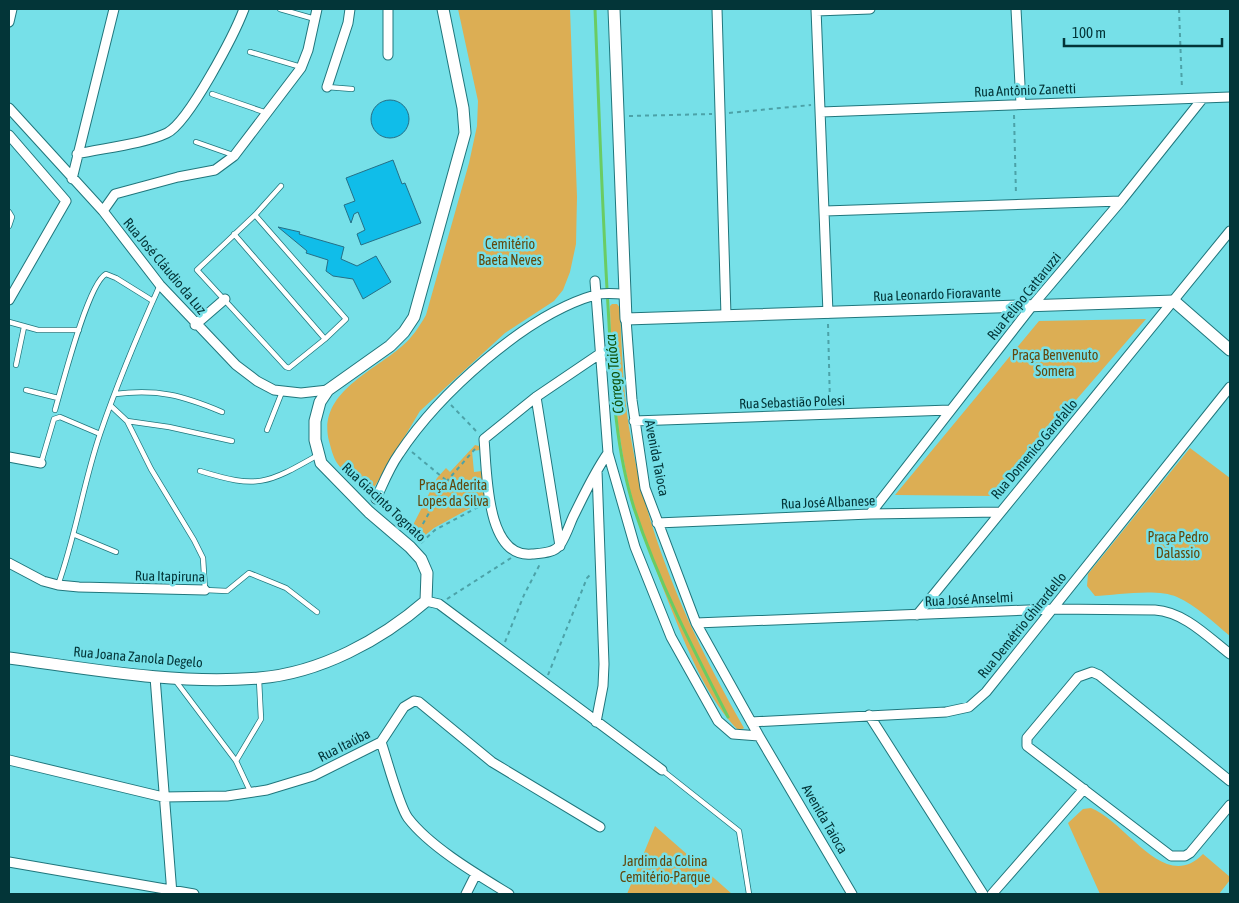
<svg xmlns="http://www.w3.org/2000/svg" width="1239" height="903" font-family="'Asap Condensed',sans-serif">
<style>
.green{fill:#dcae54}
.lines{fill:none;stroke-linecap:round;stroke-linejoin:round}
.stream{stroke:#6acc63;stroke-width:3}
.building{fill:#10bde9;stroke:#266f86}
.service-casing{stroke:#20767c;stroke-width:6}
.minor-casing{stroke:#20767c;stroke-width:11}
.tertiary-casing{stroke:#20767c;stroke-width:13}
.path{stroke:#4ca2a8;stroke-width:2;stroke-dasharray:4 4;stroke-linecap:butt}
.service{stroke:#fff;stroke-width:4.5}
.minor{stroke:#fff;stroke-width:9}
.tertiary{stroke:#fff;stroke-width:11}
.labels{text-anchor:middle;dominant-baseline:central;stroke-width:5;stroke-linejoin:round;paint-order:stroke}
.street-label{font-size:14px;fill:#033538;stroke:#76e0e8}
.park-label{font-size:14px;fill:#62480d;stroke:#76e0e8}
.water-label{font-size:15px;font-style:italic;fill:#0f520c;stroke:#76e0e8}
</style>
<rect width="100%" height="100%" fill="#76e0e8"/>
<path class="green" d="M458,9h112l7,188 -1,47 -6,28 -7,18 -9,11 -49,32 -85,78 -51,85c-10,-11 -24,-22 -32,-33 -4,-6 -6,-15 -8,-22 -12,-47 43,-69 72,-94 11,-9 18,-20 25,-32l43,-152 8,-37 1,-25z
M612,304h5l3,4c2,46 3,91 12,136 18,101 61,195 112,284l-5,3c-30,-30 -49,-75 -65,-115 -18,-46 -38,-95 -48,-144 -11,-55 -15,-110 -16,-166z
M1146,319l-153,177 -98,-1 144,-174z
M475,445l4,1 1,4 -8,1 2,21 8,-1 3,29 -51,28 -11,9 -11,-10 25,-49 9,-10 4,4z
M1190,448l40,30v158c-16,-13 -34,-31 -53,-39 -19,-9 -61,-2 -82,-1l-8,-10 1,-12z
M1091,808c36,14 73,86 112,46l27,23v3l-11,14h-119l-32,-71 15,-14z
M655,826l77,68h-105z"/>
<g class="lines">
<path class="stream" d="M595,9c4,99 7,198 13,297 4,67 6,138 26,202 24,73 59,141 94,209"/>
</g>
<path class="building" d="M371 119a19 19 0 1 1 38 0a19 19 0 1 1-38 0Z
M393,160l9,24 3,-1 16,40 -60,22 -4,-11 8,-4 -7,-18 -4,2 -3,9 -7,-18 11,-4 -9,-23z
M278,227l22,5 -1,2 45,13 -3,12 16,7 19,-10 15,26 -28,17 -10,-20 -20,-3 -7,-5 2,-11 -22,-7 1,-2z"/>
<g class="lines">
<g class="service-casing">
<path id="service" d="M280,9l35,10
M250,52l51,15
M327,87l25,2
M212,94l55,19
M196,142l37,13
M9,212l3,5 -3,9
M255,215l91,104 -21,20 -36,29 -3,-1 -89,-97 58,-55 26,-29
M234,234l91,105
M9,322l29,8h41
M16,365l8,-38
M26,390l32,8
M115,394c43,-5 67,1 107,18
M111,406l16,15 24,48 43,71 9,18 2,32 22,1 22,-18 37,15 31,24
M55,410c7,-24 33,-127 51,-136l10,4 37,23
M127,421l42,6 63,14
M267,430l15,-38
M41,463l13,-44 6,-2 40,17
M200,471c58,18 67,13 118,-16
M75,535l41,17
M58,585c18,-50 25,-101 42,-151 17,-50 38,-100 60,-149
M175,680l61,81 15,32
M236,761l25,-42 -2,-39
M662,770l77,61 10,63"/>
</g>
<g class="minor-casing">
<path id="minor" d="M717,9l9,307
M816,9l12,304
M1016,9l5,95
M816,11l54,-2
M9,22l3,-13
M388,55v-46
M327,87l21,-64 2,-14
M9,108l94,103 57,74 76,80 21,16 17,9 27,3 27,-3
M821,112l409,-15
M9,135l57,66 -57,99
M77,154c27,-6 67,-10 90,-21 22,-11 68,-100 77,-124
M72,179l42,-170
M103,211l12,-17 63,-17 37,-7 19,-14 67,-88 7,-18 9,-41
M825,211l296,-10
M595,281l13,172 27,94 36,90 47,84 15,13 26,2
M626,319l6,81 13,88 51,135 63,113 93,158
M195,325l30,-26
M601,353l-65,44 -52,42c3,30 1,120 48,115 10,-1 22,-1 28,-9 6,-9 9,-19 13,-28 11,-22 21,-44 35,-64
M536,397l24,149
M634,421l316,-11
M9,457l32,6
M376,499c7,-15 13,-31 23,-45 39,-59 126,-139 196,-159 9,-3 20,-1 30,-1
M870,514l162,-208 89,-105 82,-103
M657,523l213,-9 129,-2
M9,563l34,18 15,4 21,2 126,3
M426,601l13,3 223,166
M917,615l313,-384
M696,623l357,-14 102,1c29,2 52,26 75,44
M155,677l17,217
M869,715l114,179
M596,722l7,-36 1,-22 -7,-193
M751,722l195,-10 23,-5 17,-15 244,-305
M381,742c6,17 18,64 27,76 22,29 70,57 101,76
M9,760l154,37 64,-1 40,-6 46,-14 68,-34 23,-35 10,-6 5,1 73,60 108,65
M1230,781l-131,-106 -7,-3 -14,5 -51,61v8l144,110h14l5,-3 40,-48
M9,862l185,32
M466,894l10,-20
M992,894l92,-105"/>
</g>
<g class="tertiary-casing">
<path id="tertiary" d="M614,9l12,310 548,-18 56,49
M9,658c82,11 167,27 250,20 61,-5 122,-38 167,-77l1,-28 -6,-14 -11,-12 -41,-35 -48,-49 -6,-23v-19l5,-19 8,-12 62,-44 14,-14 10,-15 51,-184 -2,-25 -20,-99"/>
</g>
<path class="path" d="M1179,9l3,80
M729,113l82,-8
M1014,115l2,80
M629,116l83,-2
M828,324l2,80
M451,405l26,27
M412,452l35,29
M415,538l32,-57 28,-32
M421,543l14,-13 47,-25
M447,599l64,-41
M505,642l19,-47 17,-33
M548,675l39,-97 4,-4"/>
<use href="#service" class="service"/>
<use href="#minor" class="minor"/>
<use href="#tertiary" class="tertiary"/>
</g>
<g class="labels">
<g class="street-label">
<text transform="translate(1025 90) rotate(-2)">Rua Antônio Zanetti</text>
<text transform="translate(165 266) rotate(50)">Rua José Cláudio da Luz</text>
<text transform="translate(937 294) rotate(-2)">Rua Leonardo Fioravante</text>
<text transform="translate(1024 296) rotate(-51)">Rua Felipo Cattaruzzi</text>
<text transform="translate(792 402) rotate(-2)">Rua Sebastião Polesi</text>
<text transform="translate(1034 449) rotate(-50)">Rua Domenico Garofallo</text>
<text transform="translate(657 458) rotate(79)">Avenida Taioca</text>
<text transform="translate(384 502) rotate(43)">Rua Giacinto Tognato</text>
<text transform="translate(828 502) rotate(-2)">Rua José Albanese</text>
<text transform="translate(170 576) rotate(1)">Rua Itapiruna</text>
<text transform="translate(969 599) rotate(-3)">Rua José Anselmi</text>
<text transform="translate(1022 625) rotate(-51)">Rua Demétrio Ghirardello</text>
<text transform="translate(138 657) rotate(5)">Rua Joana Zanola Degelo</text>
<text transform="translate(344 745) rotate(-27)">Rua Itaúba</text>
<text transform="translate(825 819) rotate(60)">Avenida Taioca</text>
</g>
<g class="park-label">
<text x="510" y="244">Cemitério<tspan x="510" dy="16">Baeta Neves</tspan></text>
<text x="1055" y="355">Praça Benvenuto<tspan x="1055" dy="16">Somera</tspan></text>
<text x="453" y="485">Praça Aderita<tspan x="453" dy="16">Lopes da Silva</tspan></text>
<text x="1178" y="537">Praça Pedro<tspan x="1178" dy="16">Dalassio</tspan></text>
<text x="665" y="861">Jardim da Colina<tspan x="665" dy="16">Cemitério-Parque</tspan></text>
</g>
<g class="water-label">
<text transform="translate(614 374) rotate(-96)">Córrego Taióca</text>
</g>
</g>
<rect width="1239" height="903" fill="none" stroke="#033538" stroke-width="20"/>
<path d="M1064 38v8h158v-8" fill="none" stroke="#033538" stroke-width="2.5"/>
<text x="1072" y="38" font-size="15" fill="#033538" stroke="#76e0e8" stroke-width="4" paint-order="stroke">100 m</text>
</svg>
